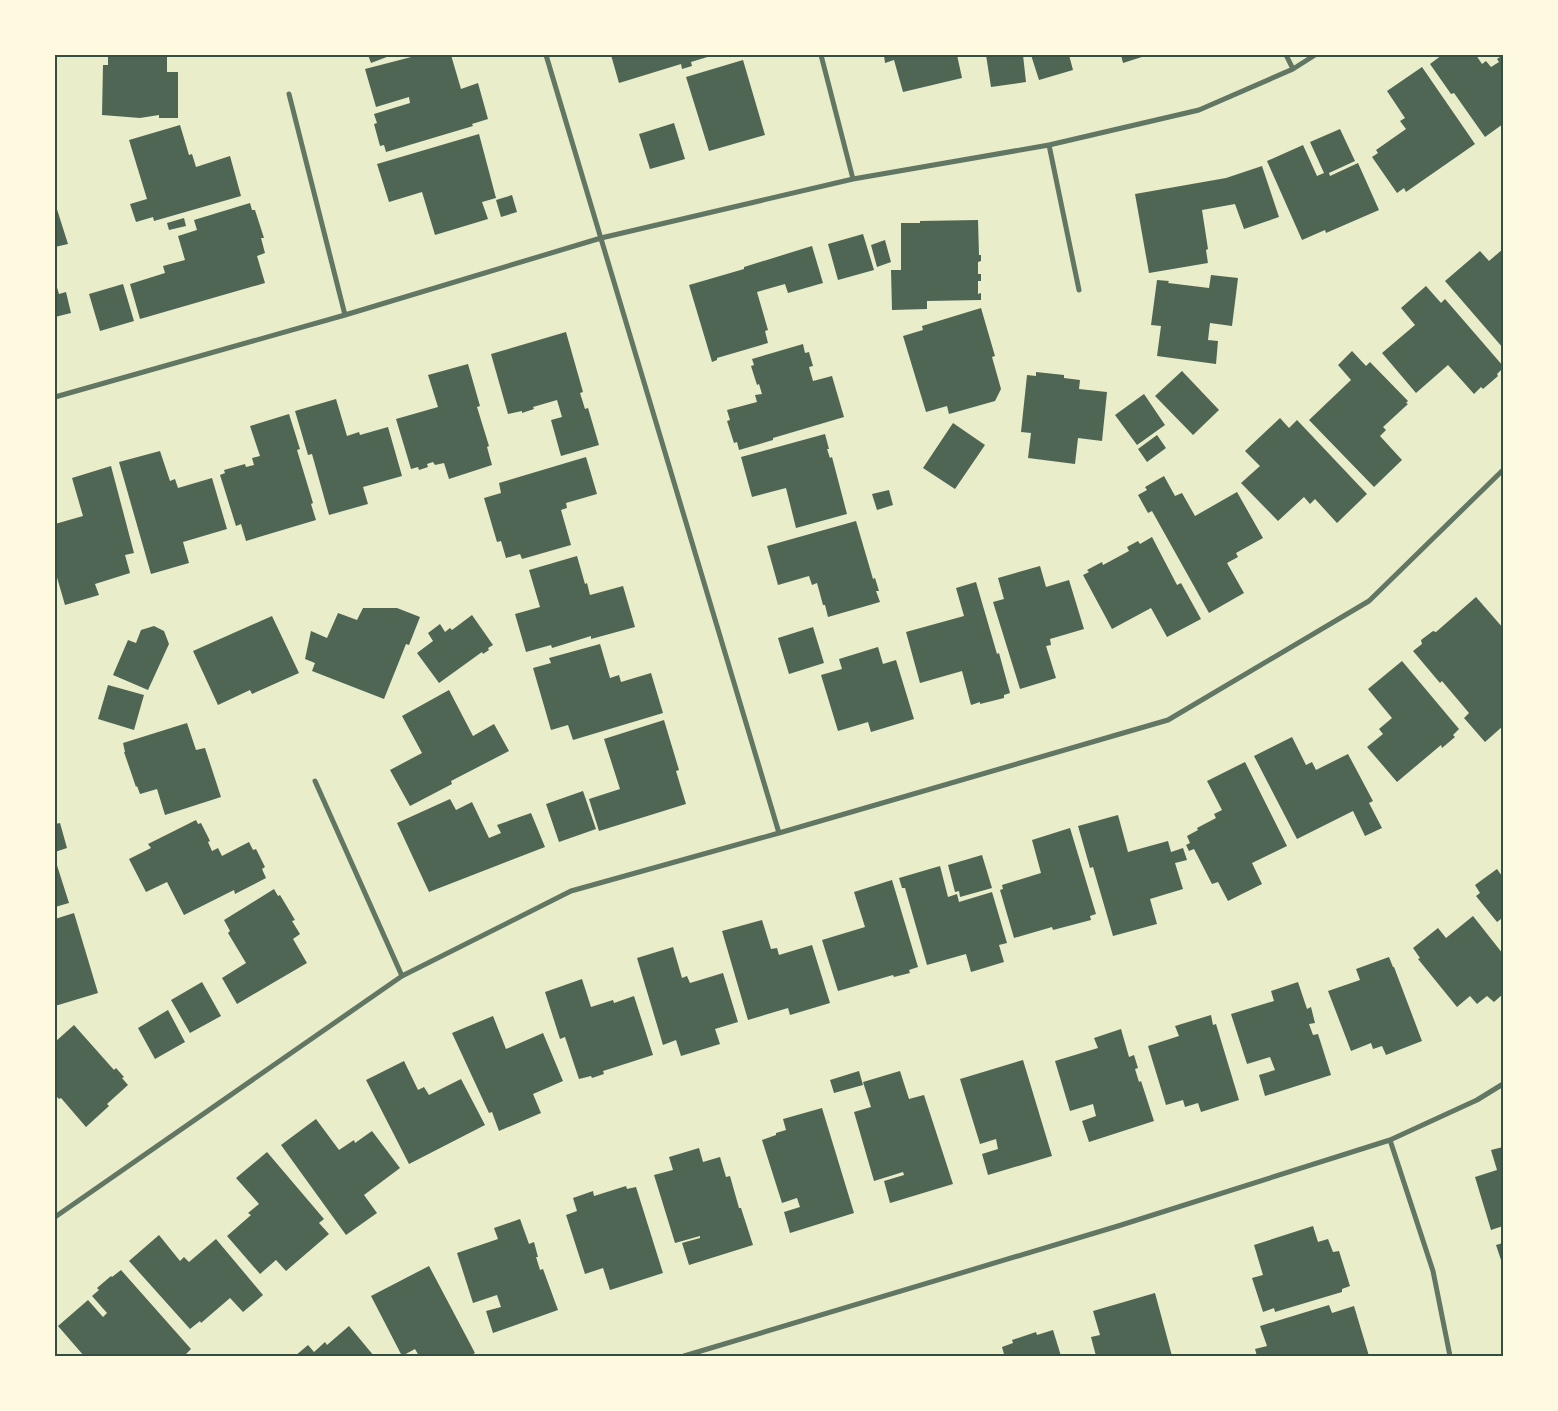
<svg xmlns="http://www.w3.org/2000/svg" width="1558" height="1411" font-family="Ubuntu,sans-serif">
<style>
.building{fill:#4f6655}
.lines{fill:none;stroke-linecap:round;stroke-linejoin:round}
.minor{stroke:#617663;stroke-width:5}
.neatline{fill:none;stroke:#344e41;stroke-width:2}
</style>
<rect width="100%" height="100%" fill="#e9edc9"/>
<path class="building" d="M108,55h59v17h11v46h-19v-3l-19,3 -38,-3 1,-50h5z
M368,55h24l-21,8z
M419,55h32l10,34 17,-6 10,36 -16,5 1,2 -87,26 -2,-7 -4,1 -6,-22 3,-1 -3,-9 36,-11 -1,-6 -33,10 -11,-38z
M611,55h103l-23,7 1,4 -10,3 -1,-5 -62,19z
M884,55h73l5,23 -59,14 -9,-32 -9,3z
M986,55h37l3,27 -35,5z
M1031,55h38l4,15 -34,10z
M1121,55h27l-25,8z
M1442,55h34l6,9 4,-3 5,6 8,-5 -2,-3 6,-4v69l-18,13 -31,-44 -3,1 -21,-30z
M743,60l22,75 -56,16 -23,-74z
M1422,67l53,77 -69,48 -2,-4 -7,5 -25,-36 6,-4 -2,-3 30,-21 -6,-8 5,-3 -18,-27z
M674,123l11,36 -35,10 -11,-35z
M180,125l9,30 3,-1 4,13 34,-11 11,40 -87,25 -1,-4 -17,5 -6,-18 17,-5 -18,-59z
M1340,129l15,32 -26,12 1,3 28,-13 21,47 -53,23 -1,-3 -23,10 -35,-79 36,-16 14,31 7,-3 -14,-31z
M479,134l17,64 -14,4 6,17 -53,16 -13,-43 -33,10 -12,-38z
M1262,166l17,51 -35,12 -9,-25 -33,6 6,39 -2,1 2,13 -59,10 -14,-79 91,-16z
M512,195l5,17 -16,5 -5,-17z
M55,203l13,41 -13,3z
M250,203l2,7h3l9,28h-3l4,15 -8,3 8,27 -125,36 -10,-35 35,-11 -2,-7 22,-6 -7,-24 19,-6 -3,-10z
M184,218l2,8 -17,4 -2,-7z
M978,220l1,35h2v6l-3,1v12h3v7h-3v13l3,-1v7l-54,1v8l-35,1 -1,-40h10v-47h19v-2z
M863,234l11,36 -36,10 -10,-36z
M885,240l6,22 -14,5 -6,-22z
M812,246l11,37 -35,10 -3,-9 -28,8 11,38 -3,1 3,12 -51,15v2l-5,2 -23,-77 55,-16v-2z
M1503,249v99l-58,-67 35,-30 9,10z
M1211,275l27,3 -6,48 -22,-3 -2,17 10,1 -2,23 -59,-8 4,-30 -10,-1 6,-45 12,1 -1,2 41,5z
M55,281l4,13 7,-2 5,21 -16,4z
M123,284l11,37 -34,10 -11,-37z
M1426,286l15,17 4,-4 58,67v2l-6,6 1,2 -15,13 -2,-2 -7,7 -26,-29 -32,28 -34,-40 33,-28 -14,-17z
M981,308l14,48 -3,1 9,32 -6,12 -46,13 -2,-8 -21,6 -23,-76 20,-6 -1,-4z
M566,332l17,60 -3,1 5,16 3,-1 11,37 -38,11 -10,-36 11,-3 -5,-17 -24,7 1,2 -12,4v-2l-14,3 -17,-60z
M803,344l2,9 4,-1 4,14 -4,1 4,14 19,-5 12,41 -71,21v2l-34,10 -2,-8 -3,1 -7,-22 3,-1 -3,-10 30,-8 -2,-7 7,-1 -3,-10 -2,1 -6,-19 3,-1 -2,-6z
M1352,351l14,15 4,-4 38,39 -2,2 2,1 -25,23 3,3 -6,6 22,24 -28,27 -65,-67 42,-40 -13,-15z
M468,364l12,42 -3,1 12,39 -2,1 5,18 -43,14 -5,-16 -9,2 -2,-3 -6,2 1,3 -9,3 -1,-3 -7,2 -15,-50 42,-12 -10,-32z
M1182,371l37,39 -26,25 -38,-39z
M1036,372l28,3v3l16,2 -1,9 28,3 -5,49 -24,-3 -3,26 -47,-6 3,-25 -10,-1 6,-57 9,1z
M1144,394l21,31 -28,20 -22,-30z
M336,399l11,37 12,-4 1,3 28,-8 14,49 -39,11 5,17 -39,11 -17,-61 -4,1 -13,-44z
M289,414l11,35 -3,1 16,53 -2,1 5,16 -70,21 -5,-17 -5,2 -16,-51 5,-2 -1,-3 21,-6 1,3 8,-2 -2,-7 8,-2 -10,-30z
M1280,418l9,10 8,-8 70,74 -30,29 -22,-24 -5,5 -6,-7 -26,24 -37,-38 19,-17 -15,-15z
M953,423l32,22 -30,44 -32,-21z
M825,434l4,15h-2l3,9 2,-1 15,57 -51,14 -10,-40 -34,9 -11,-40z
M1157,435l9,13 -19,14 -9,-13z
M160,451l10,30 5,-2 3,9 34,-10 15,51 -44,13 6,21 -38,11 -32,-112z
M586,457l11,37 -31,9 1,5 -6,2 10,35 -49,14 -2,-5 -14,4 -5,-17 -4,1 -13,-44 17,-5 -2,-10z
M111,466l23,87 -9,2 5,18 -35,11 4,11 -34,10 -9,-31 -1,-50 28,-8 -11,-38z
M1164,476l11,20 7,-3 13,23 42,-24 26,46 -27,15 2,4 -11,6 17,30 -35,20 -57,-102 -4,2 -10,-18 9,-5 -2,-3z
M889,490l4,15 -16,5 -5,-16z
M856,521l17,58 2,-1 4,13h-3l4,11 -52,15 -3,-12h-2l-6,-22 -5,2 -3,-9 -31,9 -11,-39z
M1152,537l25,48 4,-2 20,36 -34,18 -16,-29 -39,21 -29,-54 6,-3 -2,-2 15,-8 1,3 26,-14 -2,-4 11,-6 2,3z
M577,556l8,28 2,-1 3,12 33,-9 12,41 -44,12v-3l-39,12 -1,-3 -25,7 -11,-38 25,-7 -11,-37z
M1040,566l6,21 23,-7 15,49 -34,10 1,6 -5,1 10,32 -36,11 -27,-87 11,-3 -6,-21z
M976,582l21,72 2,-1 11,40 -6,2v3l-24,6v-2l-9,3 -9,-34 -42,12 -14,-51 58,-16 -8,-28z
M1476,597l27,31v76l-2,2 2,2v18l-18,16 -21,-24 5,-5 -27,-32 -2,2 -27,-32 9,-7 -1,-4 12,-9 3,1z
M363,608h34l23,9 -11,28 -3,-1 -22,55 -72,-28 3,-8 -10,-4 6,-28 16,7 11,-25 19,7z
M472,615l21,30 -5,3 1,2 -6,4 -1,-2 -43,31 -22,-30 16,-12 -5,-8 12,-9 5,8 5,-4 2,2z
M272,616l27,57 -47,21 -2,-4 -32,15 -25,-54z
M154,626l10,5 5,13 -21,46 -35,-15 15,-35 8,3 5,-13z
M813,627l11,36 -35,11 -11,-36z
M600,644l10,34 9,-3 2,7 30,-9 12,40 -90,27 -5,-15 -17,5 -18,-62 18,-5 -2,-5z
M878,647l5,17 13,-4 18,59 -43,13 -3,-10 -30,9 -17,-56 21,-6 -3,-10z
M1402,661l57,68 -6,6 2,2 -13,11 -1,-3 -44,37 -30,-35 16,-13 -4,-5 13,-11 -24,-29z
M108,685l36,10 -10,35 -36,-11z
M449,690l24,46 21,-12 15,27 -58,30 1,3 -42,22 -20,-36 32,-17 -20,-37z
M664,720l15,50 -3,1 10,33 -87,27 -10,-32 31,-10 -16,-50z
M187,723l9,27 9,-2 16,49 -56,18 -8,-26 -17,5 -3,-8 -1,1 -12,-35h1l-2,-9z
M1292,737l14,28 6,-3 4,8 32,-16 25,47 -4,2 13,25 -17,8 -12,-25 -56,28 -43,-83z
M1245,762l42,84 -35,17 10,21 -34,17 -10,-19 -6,2 -18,-35 -5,2 -3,-6 4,-2 -3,-7 11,-6 -1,-2 19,-10 -2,-4 8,-4 -15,-29z
M583,791l13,38 -37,13 -13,-38z
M450,799l6,11 16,-8 17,36 12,-5 -4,-8 34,-12 14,34 -116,45 -32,-69z
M1118,815l10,37 40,-11 3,11 12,-4 4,12 -12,3 8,26 -33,10 7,25 -44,12 -20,-69 -3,1 -12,-42z
M196,820l2,4 3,-1 9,18 -2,1 4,9 6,-3 4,8 27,-14 4,8 3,-1 9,18 -3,2 4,9 -31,16 -1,-4 -50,25 -17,-33 -21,10 -17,-33 22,-11 -3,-4z
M60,823l7,25 -12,4v-28z
M1070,828l26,86 -6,2 1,4 -38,10 -1,-3 -38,11 -14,-48 3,-1 -1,-4 39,-12 -9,-33z
M982,855l10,33 -32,9 -1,-6 -4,1 -7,-27z
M55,859l14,44 -14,4z
M940,866l8,31 9,-3 2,8 33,-10 15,51 -8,2 5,17 -33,10 -5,-18 -39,11 -22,-77h-3l-3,-10z
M1497,869l5,7 1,-1v47l-2,-3 -4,3 -21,-26 4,-3 -5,-8z
M892,880l26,87 -9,3 1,3 -16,4 -1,-2 -55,16 -16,-51 43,-13 -11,-35z
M274,889l4,7 2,-1 15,25 -3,1 8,13 -7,5 14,24 -70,41 -15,-26 24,-15 -18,-30 2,-2 -6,-11z
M74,913l24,80 -43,13v-87z
M1473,916l30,38v40l-9,8 -7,-6 -10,8 -7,-8 -13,11 -39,-48 2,-1 -7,-10 25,-20 8,10z
M762,920l9,29 6,-1 2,7 33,-10 18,58 -40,12 -2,-7 -40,12 -26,-89z
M673,947l9,31 5,-2 3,7 33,-10 15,49 -23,7 5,15 -39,12 -5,-16 -13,5 -26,-87z
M1389,957l4,10h1l28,74 -36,14 -4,-9 -9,3 -2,-6 -20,8 -23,-60 32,-11 -4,-11z
M582,979l9,28 22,-7 1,3 20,-7 19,59 -50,16 1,3 -12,4 -1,-2 -12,3 -14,-42 -5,2 -15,-47z
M202,982l19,34 -31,17 -19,-33z
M1298,982l9,27 4,-2 4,16 -6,1 4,11 5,-1 13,41 -66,21 -6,-21 16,-5 -5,-13 -23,7 -16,-50 43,-13 -3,-10z
M168,1010l17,32 -30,17 -17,-31z
M1211,1015l2,10 3,-1 23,76 -38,12 -3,-9 -13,4 -2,-7 -17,5 -18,-59 31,-10 -4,-10z
M493,1016l13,33 37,-16 20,48 -30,13 8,19 -42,18 -7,-19 -3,1 -37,-80z
M74,1025l40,45 2,-2 8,9 -2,1 6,7 -21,19 2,2 -23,21 -25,-29 -2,1 -4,-4 2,-2 -2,-2v-49z
M1121,1029l8,28 5,-2 4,13 -3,1 4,13 2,-1 13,40 -65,21 -7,-21 14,-5 -3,-12 -23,7 -15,-50 43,-13 -4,-10z
M1023,1060l29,96 -64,19 -6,-21 16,-5 -2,-10 -16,5 -20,-65z
M404,1061l14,29 6,-3 5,8 32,-16 24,46 -76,39 -43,-84z
M859,1071l4,14 -29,8 -4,-13z
M900,1071l9,28 15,-4 29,89 -63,19 -6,-22 20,-6 -1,-3 -29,9 -20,-69 17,-5 -8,-25z
M822,1108l32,105 -64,20 -6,-21 16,-5 -3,-9 -15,5 -20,-63 14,-5v-2l10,-3 -3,-11z
M316,1119l23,31 15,-10 1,3 17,-12 28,37 -36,27 13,18 -31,22 -65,-90z
M1503,1147v79l-12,4 -16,-53 22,-7 -6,-20z
M699,1148l4,14 17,-5 6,20 4,-1 9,32h2l12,37 -64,20 -7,-22 18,-5v-2l-25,7 -21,-68 19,-5 -4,-13z
M267,1152l57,67 -5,4 10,11 -43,37 -10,-11 -16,14 -33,-38 24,-21 -3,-2 11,-9 -23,-26z
M626,1186l1,3 9,-2 27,86 -53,17 -7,-22 -18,6 -19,-59 11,-4 -4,-13 20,-7 1,5z
M520,1219l9,25 5,-2 4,15h-2l4,13 3,-1 15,41 -65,23 -7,-22 15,-4 -4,-12 -24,8 -16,-50 41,-14 -4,-11z
M1313,1226l5,16 10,-3 5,13 6,-1 11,35 -8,3v3l-67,20 -1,-4 -11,4 -11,-34 11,-3 -9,-30z
M159,1235l21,26 4,-4 5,5 27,-23 47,56 -20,17 -13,-14 -29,25 -1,-2 -10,8 -61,-68z
M1503,1243v23l-7,-21z
M429,1266l46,87 -6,3h-50l-4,-7 -13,7 -31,-60z
M121,1270l70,79 -7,7h-100l-26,-30 30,-26 15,17 4,-4 -15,-17 7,-6 -2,-2 14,-12 1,1z
M1155,1293l17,63h-76l-5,-19 9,-2 -7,-24z
M1329,1305l3,8 22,-7 15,50h-112l-2,-7 12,-3 -7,-20z
M349,1326l25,30h-79l13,-11 6,7 11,-10 2,3z
M1053,1330l8,26h-61l4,-2 -2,-7 11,-4 -1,-3 24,-8 1,3z"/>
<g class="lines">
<path class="minor" d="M546,55l233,778
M821,55l32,124
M1286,55l7,14
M289,94l56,221
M1049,145l30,145
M55,397l290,-82 256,-77 252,-59 196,-34 150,-35 94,-41 22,-14
M315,781l87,195
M1390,1140l43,131 17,85
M55,1217l347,-241 169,-85 208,-58 389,-113 201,-119 134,-131
M684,1356l434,-130 272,-86 87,-40 26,-16"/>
</g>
<rect width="1558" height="1411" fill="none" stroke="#fefae0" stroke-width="112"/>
<rect x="56" y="56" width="1446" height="1299" class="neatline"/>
</svg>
